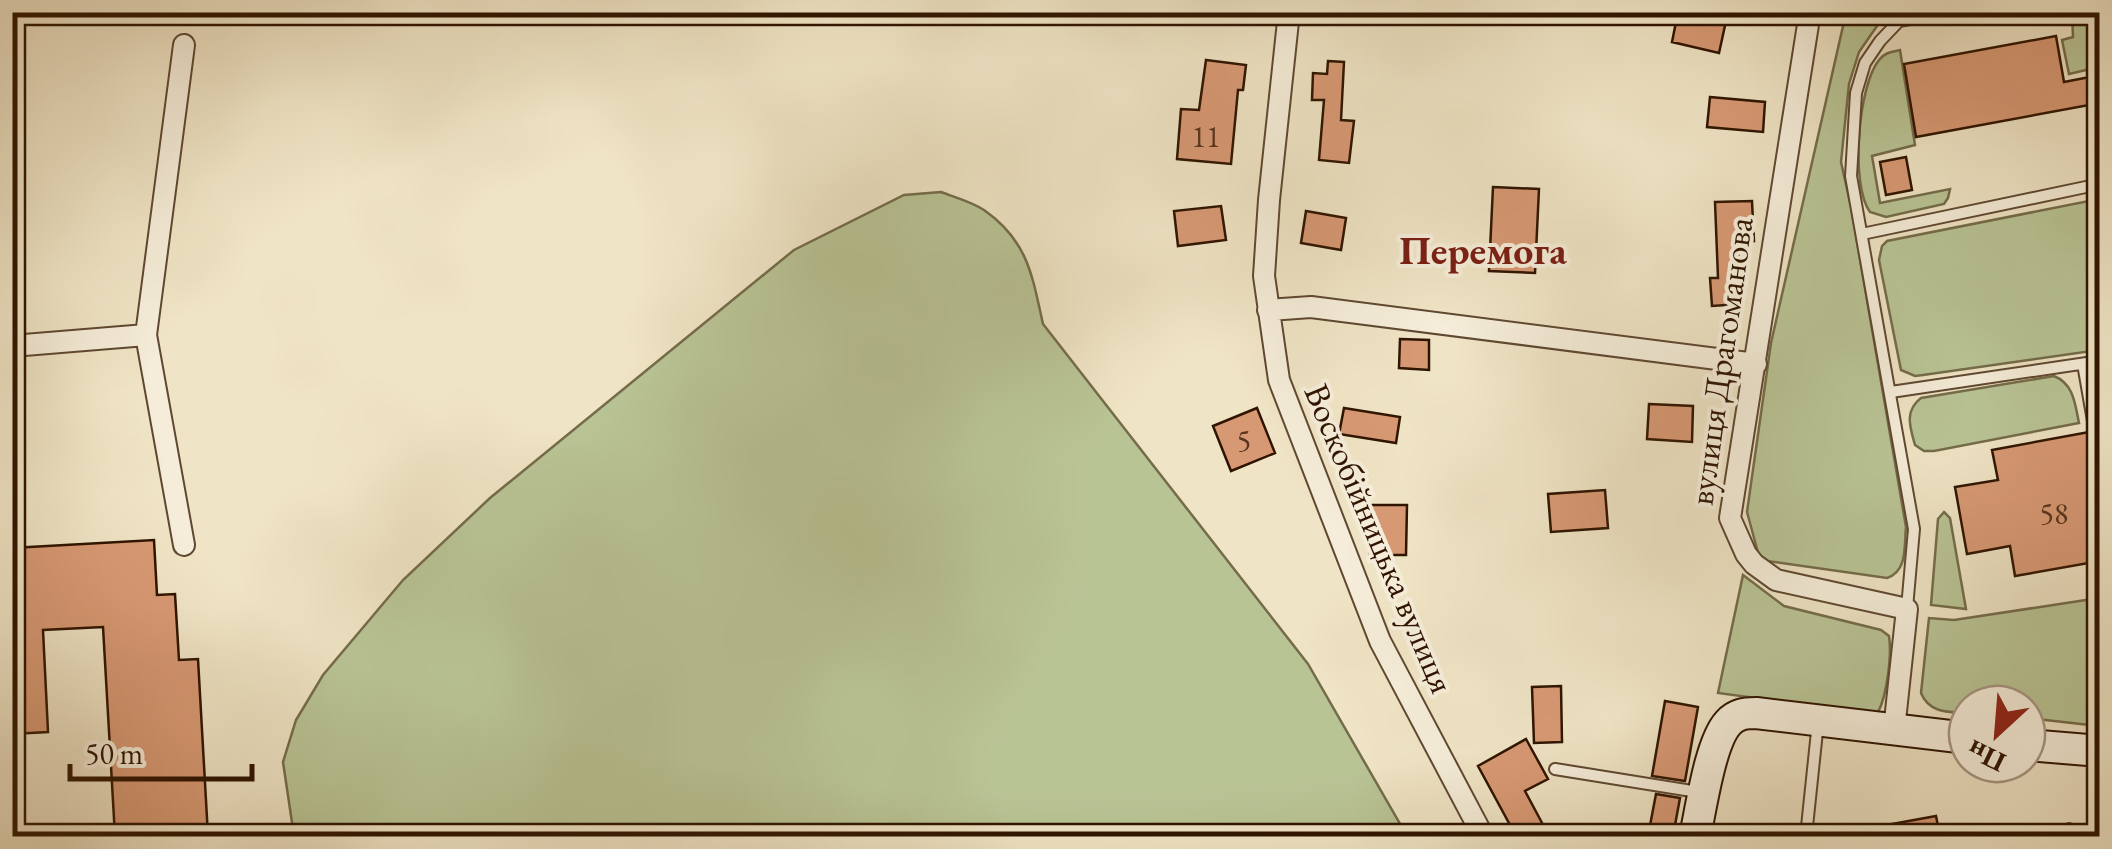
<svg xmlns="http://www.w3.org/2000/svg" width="2112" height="849" font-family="'EB Garamond',serif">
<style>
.green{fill:#b9c495;stroke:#746c4a;stroke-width:2.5}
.building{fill:#d79974;stroke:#2f1400;stroke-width:2.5}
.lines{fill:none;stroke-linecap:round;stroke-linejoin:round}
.lane-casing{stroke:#5f4831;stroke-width:14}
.street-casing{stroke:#5f4831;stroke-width:24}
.secondary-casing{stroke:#2f1400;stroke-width:34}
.lane{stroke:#f5edd9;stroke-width:10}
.street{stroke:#f5edd9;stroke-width:20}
.secondary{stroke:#f5edd9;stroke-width:30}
.labels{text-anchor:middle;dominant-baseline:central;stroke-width:8;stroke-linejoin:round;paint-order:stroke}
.number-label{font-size:30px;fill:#59351d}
.street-label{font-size:35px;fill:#2f1400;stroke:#f5edd9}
.quarter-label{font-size:40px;font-weight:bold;fill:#7a1f14;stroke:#f5edd9}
</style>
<rect width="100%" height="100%" fill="#efe4c5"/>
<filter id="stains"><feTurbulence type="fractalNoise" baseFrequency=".002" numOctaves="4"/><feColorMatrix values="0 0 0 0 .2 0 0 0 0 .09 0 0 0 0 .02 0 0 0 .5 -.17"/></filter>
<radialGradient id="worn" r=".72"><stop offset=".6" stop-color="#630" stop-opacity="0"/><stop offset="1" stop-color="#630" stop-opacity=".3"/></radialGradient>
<path class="green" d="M1846,13h40l-27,39 -10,32 -8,78 10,45 55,320c-2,19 2,44 -19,51l-127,-18 -13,-48 24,-169z
M2072,13h27v54l-30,7 -7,-34 11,-3z
M1900,50l15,95 -43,11 8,47 70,-14 -2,9 -4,6 -58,13 -16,-5c-20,-27 -12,-126 9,-152 6,-8 13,-8 21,-10z
M941,192c13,5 31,10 43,18 44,31 48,65 59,114l265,340 99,172h-1113l-11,-74 13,-42 27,-45 80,-95 87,-82 304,-248 110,-55z
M2099,199v151l-176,25 -8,1 -14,-6 -22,-110 3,-14 5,-5z
M2054,376c20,8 21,28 25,47l-145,28h-10l-9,-6c-5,-18 -11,-34 6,-47z
M1944,512l6,6 16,91 -35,-4 7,-86z
M1743,575l41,31 97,24 8,6c3,18 -2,60 -11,76l-9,1 -151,-20z
M2099,598v128l-72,-8v-14h-60v9c-19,-1 -38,0 -46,-20l8,-75 25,2z"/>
<path class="building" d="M1678,12h50l-9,41 -47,-11z
M2056,36l8,46 36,-7v28l-184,34 -12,-73z
M1206,60l40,5 -3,25h-5l-7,74 -54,-5 4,-50 18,1z
M1328,61l16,1 -3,58 13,1 -5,42 -30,-3 5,-60h-12l1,-27 14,1z
M1710,97l55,5 -2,30 -56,-5z
M1906,157l6,33 -26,5 -6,-33z
M1493,187l46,2 -4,84 -46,-2z
M1752,201l2,40 -16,1 3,62 -29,2 -2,-28h8l-3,-76z
M1221,206l5,34 -48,6 -4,-35z
M1306,211l40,7 -5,32 -40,-7z
M1400,339l29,1v30l-30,-2z
M1649,404l44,2 -1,36 -45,-3z
M1257,408l18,45 -44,18 -18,-45z
M1344,408l56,9 -4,26 -57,-9z
M2100,430v131l-85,15 -5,-30 -43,8 -12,-67 43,-7 -6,-30z
M1605,490l3,38 -57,4 -3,-38z
M1370,505h37l-1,50h-36z
M154,540l3,55 18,-1 4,66 19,-1 10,177h-93l-12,-209 -60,3 5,102 -36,2v-186z
M1561,686l1,56 -28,1 -2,-56z
M1665,701l33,6 -13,74 -33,-5z
M1526,739l22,40 -23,12 24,45h-33l-38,-70z
M1656,794l24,4 -7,38h-25z
M1936,816l4,20h-58l-1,-10z"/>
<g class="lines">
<g class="lane-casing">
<path id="lane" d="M1862,234l238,-50
M2083,364l10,57
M1891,392l209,-31
M1907,608l7,-79 -63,-353 5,-83 9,-30 15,-22 19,-20 50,-9
M1555,769l143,23
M2069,829l6,7
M1806,836l12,-114"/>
</g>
<g class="street-casing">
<path id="street" d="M1289,12l-20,188 -5,76 15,104 101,261 103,195
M1810,12l-80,506 16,36 8,10 22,16 131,29 -13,121
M1268,310l43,-3 445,57
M146,335l38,-290
M12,346l134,-11 38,210"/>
</g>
<g class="secondary-casing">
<path id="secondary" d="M2027,745l73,6
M1695,836c6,-27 15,-93 33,-113 8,-9 17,-10 28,-10l211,25"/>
</g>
<use href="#lane" class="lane"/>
<use href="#street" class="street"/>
<use href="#secondary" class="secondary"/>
</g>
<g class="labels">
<g class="number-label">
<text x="1206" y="136">11</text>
<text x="1244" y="440">5</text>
<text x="2054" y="513">58</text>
</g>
<g class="street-label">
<text transform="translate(1720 361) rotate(-82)">вулиця Драгоманова</text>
<text transform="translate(1380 538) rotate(67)">Воскобійницька вулиця</text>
</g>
<g class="quarter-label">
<text x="1483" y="250">Перемога</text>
</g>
</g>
<rect width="2112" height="849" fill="none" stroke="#efe4c5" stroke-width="50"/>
<rect x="15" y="15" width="2082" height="819" fill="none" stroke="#2f1400" stroke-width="5"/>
<rect x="25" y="25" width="2062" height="799" fill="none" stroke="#2f1400" stroke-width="2.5"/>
<g transform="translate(1997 734) rotate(206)"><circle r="48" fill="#f5edd9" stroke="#a69682" stroke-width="2.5"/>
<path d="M0-8L18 38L0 25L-18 38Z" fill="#8f2418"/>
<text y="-15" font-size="28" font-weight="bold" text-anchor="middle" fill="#2f1400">Пн</text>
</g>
<path d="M70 764v15h182v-15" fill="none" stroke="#2f1400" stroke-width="5"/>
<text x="85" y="764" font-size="30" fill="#2f1400" stroke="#f5edd9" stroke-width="8" paint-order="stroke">50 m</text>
<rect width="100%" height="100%" filter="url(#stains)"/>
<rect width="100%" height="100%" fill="url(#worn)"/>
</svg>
